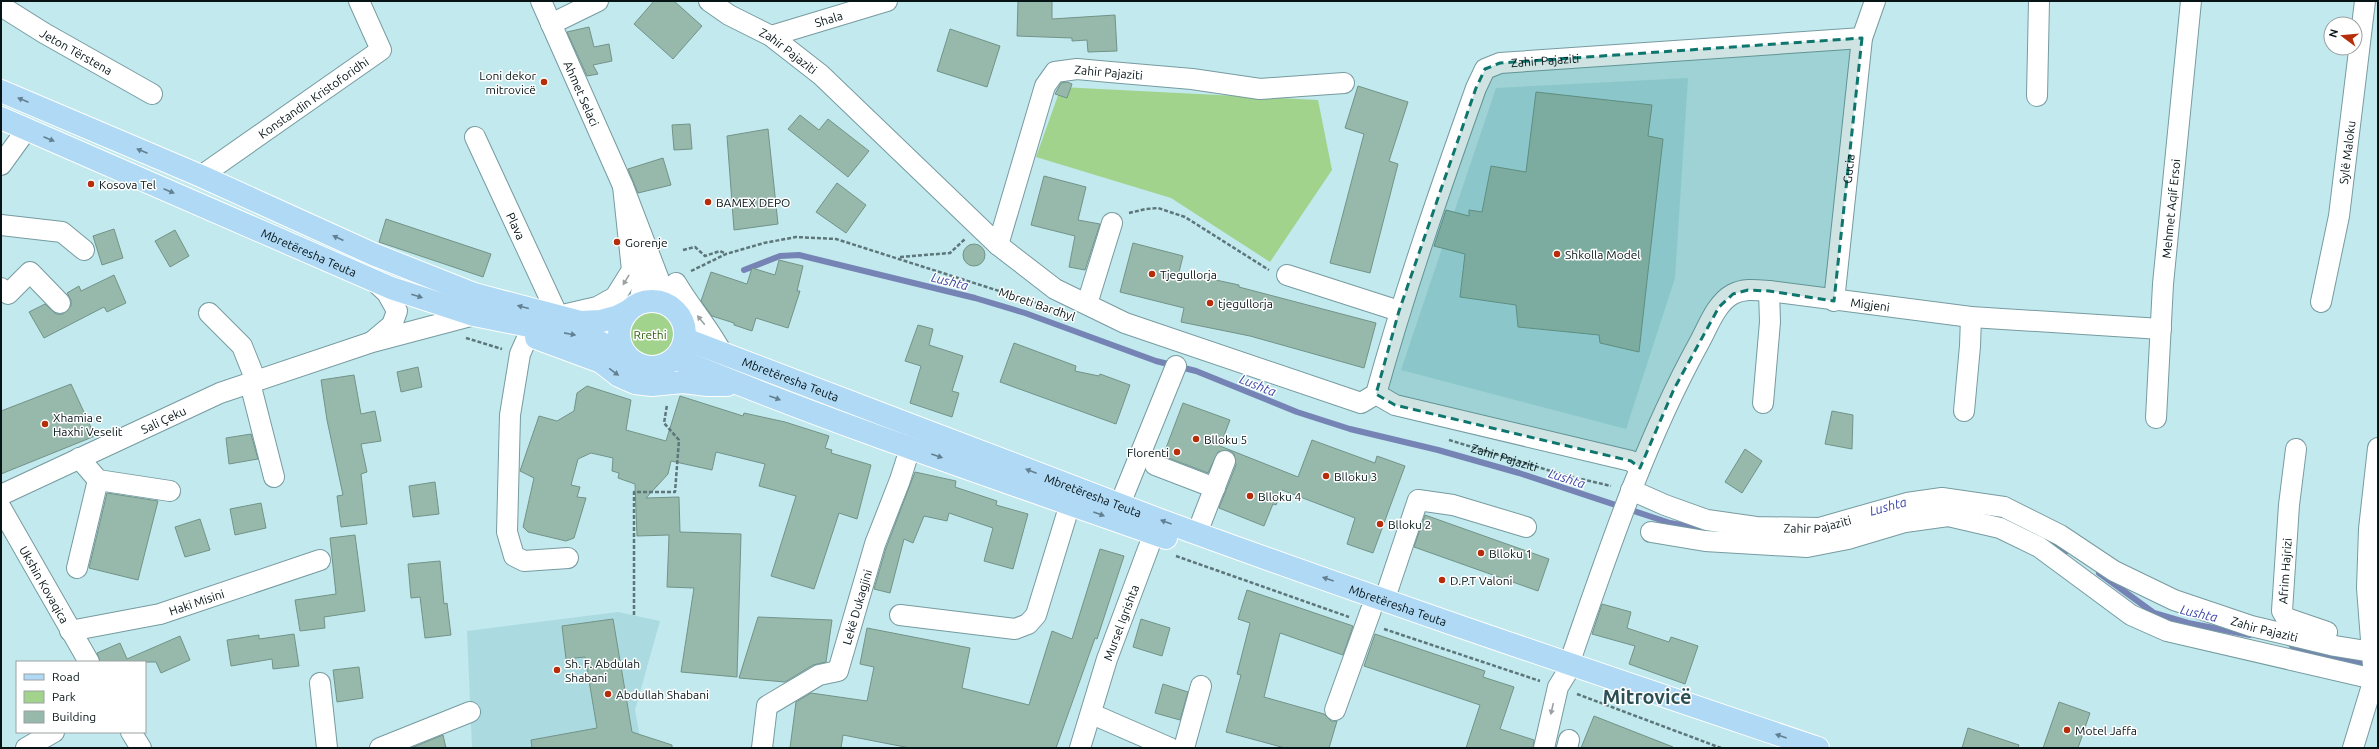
<svg xmlns="http://www.w3.org/2000/svg" width="2379" height="749" font-family="Ubuntu,sans-serif">
<style>
.built{fill:#abdbe1}
.green{fill:#a2d38c}
.lines{fill:none;stroke-linecap:round;stroke-linejoin:round}
.stream{stroke:#7584b4;stroke-width:6}
.building{fill:#97b9ac;stroke:#729387}
.minor-casing{stroke:#769ba0;stroke-width:22}
.major-casing{stroke:#fff;stroke-width:24}
.path{stroke:#5c7679;stroke-width:2.5;stroke-dasharray:4 2;stroke-linecap:butt}
.minor{stroke:#fff;stroke-width:20}
.major{stroke:#afd9f5;stroke-width:22}
.oneway{fill:#638091}
.oneway2{fill:#9ba1a2}
.marked{fill:#0f766e;fill-opacity:0.2;stroke:#0f766e;stroke-width:3;stroke-dasharray:8 5;stroke-linejoin:round}
.poi-dot{fill:#b72c09;stroke:#fff;stroke-width:1.5}
.labels{text-anchor:middle;dominant-baseline:central;stroke-width:3;stroke-linejoin:round;paint-order:stroke}
.street-label{font-size:12px;fill:#061416;stroke:#fff}
.poi-label{font-size:12px;fill:#061416;stroke:#fff;text-anchor:start}
.park-label{font-size:12px;fill:#2c5d0b;stroke:#fff}
.water-label{font-size:13px;font-style:italic;fill:#3c47a6;stroke:#fff}
.town-label{font-size:20px;font-weight:bold;fill:#2c4f53;stroke:#fff}
</style>
<rect width="100%" height="100%" fill="#c2e9ee"/>
<path class="built" d="M1688,78l-13,200 -49,151 -225,-59 95,-282z
M618,612l42,9 -25,89 7,38h-170l-5,-117z"/>
<path class="green" d="M1061,87l257,13 14,70 -62,92 -99,-64 -135,-41z
M627 334a23 23 0 1 1 46 0a23 23 0 1 1-46 0Z"/>
<g class="lines">
<path class="stream" d="M744,270l36,-14 19,-1 176,43 50,15 131,48 40,10 101,41 53,17 88,21 81,23 151,50 41,7
M2041,538l26,13
M2099,573l55,40 34,10 62,12
M2292,646l79,19"/>
</g>
<path class="building" d="M654,1h20l28,25 -29,33 -39,-35z
M1018,1h34v18l63,-4 2,36 -29,1 -1,-12 -15,1v-3l-55,-2z
M589,27l5,20 15,-3 3,17 -19,4 5,9 -11,2 -20,-44z
M950,29l50,17 -13,41 -50,-16z
M1067,82l5,2 -5,14 -12,-4 6,-11z
M1358,86l50,16 -19,59 9,3 -28,109 -40,-10 34,-129 -19,-6z
M1536,92l116,13 -4,31 15,3 -24,213 -39,-9 -1,-8 -81,-8 -2,-22 -56,-8 5,-43 -31,-8 12,-36 23,6v-6l13,2 9,-46 35,6z
M800,115l19,15 9,-11 41,32 -21,26 -60,-48z
M690,124l2,25 -18,1 -2,-25z
M768,129l10,95 -44,6 -7,-94z
M663,158l8,27 -33,8 -10,-24z
M1044,176l42,11 -8,33 22,4 -15,46 -16,-3 6,-31 -44,-11z
M837,183l29,22 -20,28 -30,-21z
M386,219l105,35 -8,23 -104,-35z
M114,229l9,29 -21,7 -9,-29z
M175,230l14,26 -19,11 -15,-26z
M1133,243l50,13 -4,16 60,13v2l137,36 -12,45 -114,-32 -69,-14 3,-14 -64,-16z
M963 255a11 11 0 1 1 22 0a11 11 0 1 1-22 0Z
M779,260l24,6 -6,25h3l-12,37 -32,-10 -4,13 -18,-6v-2l-22,-7 -11,-15 10,-29 36,12 5,-16 23,7z
M114,275l12,28 -19,9 -3,-5 -60,31 -15,-26 16,-8 11,10h7l8,-8v-6l-4,-7 12,-7 2,5z
M918,325l15,4 -4,16 34,11 -11,35 7,2 -7,24 -42,-14 11,-37 -16,-5z
M1014,343l62,23 -1,5 24,5 1,-2 30,11 -14,39 -116,-42z
M418,367l4,20 -21,5 -4,-20z
M354,375l7,39 14,-3 6,30 -20,3 6,28 -6,2 6,50 -26,3 -4,-31 6,-1 -16,-75 -6,-40z
M71,384l24,52 -94,38v-63z
M587,386l44,14 -5,30 40,11 14,-45 63,20 1,-3 41,9 44,14 -4,12 7,2 -1,3 40,12 -14,54 -18,-6 -25,76 -43,-13 25,-80 -37,-10 6,-22 -49,-12 -4,18 -41,-9 -3,13 -22,24 33,-1 1,35 61,2 -4,143 -56,-5 13,-84 -27,-1 2,-52 -32,1 -2,-52 -17,-6 1,-5 -7,-2 1,-13 -22,-5 -13,6 -7,26 9,2 -3,10 9,1 -12,40 -8,3 -38,-9 -5,-5 11,-49 -14,-7 19,-55 18,5 17,-10 3,-18z
M1183,403l47,17 -10,26 78,31 14,-37 63,23 2,-7 28,10 -32,87 -26,-9 8,-26 -73,-28 -6,15 -3,-1 -9,22 -45,-18 17,-43 -2,-11 -5,-4 -11,2 -10,21 -45,-17z
M1832,411l21,4 -1,34 -27,-5z
M251,434l7,25 -29,5 -3,-26z
M1745,449l17,12 -20,32 -17,-11z
M915,472l41,9 -1,6 42,14 -1,4 32,9 -15,55 -29,-8 9,-33 -44,-15 -2,8 -23,-5 -11,27 -9,-4 -14,54 -16,-4 12,-41z
M435,482l4,32 -26,3 -4,-31z
M107,493l51,8 -20,79 -49,-12z
M261,503l5,25 -31,7 -5,-26z
M1425,515l124,44 -11,32 -124,-44z
M200,519l10,31 -25,7 -10,-30z
M355,535l10,76 -41,6 1,11 -25,3 -5,-31 41,-6 -6,-56z
M1100,549l24,7 -27,83 -2,-1 -39,110h-146l-67,-13 -2,13h-51l6,-46 15,-9 56,8 7,-34 -14,-3 7,-36 103,20 -8,40 67,17 23,-74 20,8z
M440,561l4,43 3,-1 4,32 -26,3 -5,-41 -9,1 -3,-34z
M1247,590l106,36 -10,29 -63,-22 -16,64 60,17 7,7h6l-8,27h-44l-59,-16 15,-57 -4,-1 13,-51 -12,-4z
M1602,604l29,8 -4,16 42,14 2,-5 27,9 -13,38 -56,-20 6,-18 -43,-12z
M758,617l74,3 -6,42 -13,3 -28,17 -46,-4z
M613,619l19,113 40,13v3h-140l-1,-8 66,-12 -12,-71 -19,2 -4,-33z
M1141,619l29,9 -8,28 -29,-9z
M294,634l5,32 -26,3 -1,-10 -41,7 -4,-26 32,-5v4z
M1375,634l110,37 -2,6 31,10 -14,42 34,11 -1,8h-67l14,-43 -116,-39z
M180,636l10,24 -29,13 -5,-11h-56l-3,-9 23,-10 7,16z
M359,667l4,31 -26,4 -4,-32z
M1163,684l25,8 -8,28 -25,-7z
M2059,702l31,11 -12,35h-35z
M1594,716l79,31 -1,1h-91z
M1968,728l51,17 -1,3h-56z
M443,735l3,13h-35z"/>
<g class="lines">
<g class="minor-casing">
<g id="minor">
<path id="s2" d="M541,1l82,185 38,99 17,28"/>
<path id="s3" d="M709,1l20,14 42,21 50,39 177,170 57,44 70,34 236,80 15,-9c29,-104 64,-205 100,-306l9,-19 15,-6 362,-25"/>
<path id="s4" d="M1,6l43,27 108,61"/>
<path d="M551,24l47,-23"/>
<path id="s5" d="M771,36l116,-35"/>
<path d="M2037,96l2,-95"/>
<path id="s6" d="M475,137l83,179 39,-9 18,-10 17,-27 -9,-84"/>
<path d="M1,165l26,-36"/>
<path id="s7" d="M201,176l180,-126 -22,-49"/>
<path d="M1,225l61,7 22,18"/>
<path id="s8" d="M998,245l47,-159 10,-14 22,-3 33,3 82,7 68,10 84,-6"/>
<path d="M639,253l5,25 -5,26"/>
<path d="M1287,275l112,36"/>
<path d="M676,283c14,24 33,45 46,70"/>
<path d="M1,288l7,6 22,-22 30,31"/>
<path id="s9" d="M1834,301l28,-263 13,-37"/>
<path id="s10" d="M2321,302l18,-86 26,-215"/>
<path d="M1087,304l25,-81"/>
<path d="M209,313l33,33 14,35"/>
<path d="M528,336l-8,18 -10,61 -3,117 7,24 10,5 44,-3"/>
<path d="M373,341l19,-16 5,-14 -10,-18 -13,-12"/>
<path d="M250,383l24,94"/>
<path d="M1376,394l19,11 236,56 9,7"/>
<path d="M1763,403l7,-81 -1,-31"/>
<path d="M1964,411l6,-65 1,-29"/>
<path id="s11" d="M2156,418l7,-134 28,-283"/>
<path d="M2296,449l-7,56 -7,106 4,7 41,14"/>
<path d="M1155,465l60,23"/>
<path d="M98,480l72,11"/>
<path id="s12" d="M1631,490l34,15 42,15 49,7 63,1 88,-25 35,-5 62,9 56,28 54,36 60,29 77,26 84,20 43,7"/>
<path id="s13" d="M1,495l219,-102 152,-51 102,-27"/>
<path d="M1120,504l56,-138"/>
<path id="s14" d="M1,508l88,154"/>
<path d="M1651,532l54,9 102,6 41,-8 57,-17 43,-6 52,12 39,19 92,68 36,16 211,49"/>
<path d="M1197,533l28,-72"/>
<path d="M77,568l21,-88 -19,-22"/>
<path d="M1385,598l33,-98 35,5 73,22"/>
<path d="M900,615l115,14 13,-5 8,-9 34,-111"/>
<path id="s15" d="M70,631l90,-17 160,-54"/>
<path id="s16" d="M1569,664c38,-109 74,-219 130,-321 9,-16 17,-40 34,-49 11,-6 24,-4 36,-3l202,26 190,12"/>
<path d="M320,683l7,65"/>
<path d="M1335,710l36,-100"/>
<path d="M1092,714l78,34"/>
<path d="M131,732l10,16"/>
<path d="M26,748l28,-16"/>
<path d="M380,748l90,-36"/>
<path id="s17" d="M762,748l5,-42 52,-31 19,-4 37,-127 25,-64 15,-47"/>
<path id="s18" d="M1080,748l27,-89 47,-126"/>
<path d="M1184,748l17,-62"/>
<path d="M1544,748l14,-61 8,-13"/>
<path d="M1567,748l2,-8"/>
<path d="M2353,748l21,-69 -7,-91 2,-59 9,-81"/>
</g>
</g>
<g class="major-casing">
<g id="major">
<path d="M1,91l200,85 172,78 101,40 106,28 21,-1 15,-4 12,-6"/>
<path id="s19" d="M1,118l390,170 83,27 120,24 33,17"/>
<circle cx="652" cy="334" r="33"/>
<path d="M536,338l65,24 18,14 16,7 17,2 31,-3 25,3h19"/>
<path id="s20" d="M685,339c159,59 316,122 475,181 218,80 439,154 658,228"/>
<path d="M675,358c161,67 327,122 491,180"/>
</g>
</g>
<g class="path">
<path d="M1129,213l17,-4 12,-1 27,9 84,53"/>
<path d="M683,250l12,-3 10,9 15,-5 6,3"/>
<path d="M900,257l50,-4 15,-14"/>
<path d="M691,271l35,-17 38,-11 32,-6 40,2 204,65"/>
<path d="M466,338l36,11"/>
<path id="s1" d="M1449,440l115,35 47,11"/>
<path d="M1176,556l173,61"/>
<path d="M634,615v-123h41l4,-52 -15,-17 3,-18"/>
<path d="M1384,629l156,52"/>
<path d="M1577,694l144,54"/>
</g>
<use href="#minor" class="minor"/>
<use href="#major" class="major"/>
</g>
<defs><path id="oneway-solid" d="M-6-.8H1V-3.2L6.5 0L1 3.2V.8H-6Z"/></defs>
<g class="oneway">
<use href="#oneway-solid" transform="translate(23 100) rotate(-157)"/>
<use href="#oneway-solid" transform="translate(49 139) rotate(23)"/>
<use href="#oneway-solid" transform="translate(142 151) rotate(-157)"/>
<use href="#oneway-solid" transform="translate(169 191) rotate(23)"/>
<use href="#oneway-solid" transform="translate(338 238) rotate(-156)"/>
<use href="#oneway-solid" transform="translate(417 296) rotate(18)"/>
<use href="#oneway-solid" transform="translate(523 307) rotate(-165)"/>
<use href="#oneway-solid" transform="translate(570 334) rotate(11)"/>
<use href="#oneway-solid" transform="translate(614 372) rotate(36)"/>
<use href="#oneway-solid" transform="translate(775 398) rotate(20)"/>
<use href="#oneway-solid" transform="translate(937 456) rotate(19)"/>
<use href="#oneway-solid" transform="translate(1031 471) rotate(-159)"/>
<use href="#oneway-solid" transform="translate(1099 514) rotate(20)"/>
<use href="#oneway-solid" transform="translate(1166 522) rotate(-160)"/>
<use href="#oneway-solid" transform="translate(1328 579) rotate(-161)"/>
<use href="#oneway-solid" transform="translate(1781 736) rotate(-161)"/>
</g>
<g class="oneway2">
<use href="#oneway-solid" transform="translate(626 280) rotate(121)"/>
<use href="#oneway-solid" transform="translate(701 320) rotate(-129)"/>
<use href="#oneway-solid" transform="translate(1552 709) rotate(103)"/>
</g>
<path class="marked" d="M1862,38l-28,263 -65,-10 -21,-1 -15,4 -14,13 -45,82 -34,79 -9,-7 -236,-56 -19,-11 23,-83 77,-223 9,-19 15,-6z"/>
<g class="poi-dot">
<circle cx="544" cy="82" r="4"/>
<circle cx="91" cy="184" r="4"/>
<circle cx="708" cy="202" r="4"/>
<circle cx="617" cy="242" r="4"/>
<circle cx="1557" cy="254" r="4"/>
<circle cx="1152" cy="274" r="4"/>
<circle cx="1210" cy="303" r="4"/>
<circle cx="45" cy="424" r="4"/>
<circle cx="1196" cy="439" r="4"/>
<circle cx="1177" cy="452" r="4"/>
<circle cx="1326" cy="476" r="4"/>
<circle cx="1250" cy="496" r="4"/>
<circle cx="1380" cy="524" r="4"/>
<circle cx="1481" cy="553" r="4"/>
<circle cx="1442" cy="580" r="4"/>
<circle cx="557" cy="670" r="4"/>
<circle cx="608" cy="694" r="4"/>
<circle cx="2067" cy="730" r="4"/>
</g>
<g class="labels">
<g class="street-label">
<text stroke="none"><textPath href="#s5" startOffset="60">Shala</textPath></text>
<text stroke="none"><textPath href="#s4" startOffset="88">Jeton Tërstena</textPath></text>
<text stroke="none"><textPath href="#s3" startOffset="94">Zahir Pajaziti</textPath></text>
<text stroke="none"><textPath href="#s3" startOffset="1201">Zahir Pajaziti</textPath></text>
<text stroke="none"><textPath href="#s8" startOffset="237">Zahir Pajaziti</textPath></text>
<text stroke="none"><textPath href="#s2" startOffset="101">Ahmet Selaci</textPath></text>
<text stroke="none"><textPath href="#s7" startOffset="137">Konstandin Kristoforidhi</textPath></text>
<text stroke="none"><textPath href="#s10" startOffset="152">Sylë Maloku</textPath></text>
<text stroke="none"><textPath href="#s9" startOffset="133">Gucia</textPath></text>
<text stroke="none"><textPath href="#s11" startOffset="210">Mehmet Aqif Ersoi</textPath></text>
<text stroke="none"><textPath href="#s6" startOffset="98">Plava</textPath></text>
<text stroke="none"><textPath href="#s19" startOffset="336">Mbretëresha Teuta</textPath></text>
<text transform="translate(1037 304) rotate(19)">Mbreti Bardhyl</text>
<text stroke="none"><textPath href="#s16" startOffset="546">Migjeni</textPath></text>
<text stroke="none"><textPath href="#s20" startOffset="113">Mbretëresha Teuta</textPath></text>
<text stroke="none"><textPath href="#s13" startOffset="179">Sali Çeku</textPath></text>
<text stroke="none"><textPath href="#s1" startOffset="58">Zahir Pajaziti</textPath></text>
<text stroke="none"><textPath href="#s20" startOffset="437">Mbretëresha Teuta</textPath></text>
<text stroke="none"><textPath href="#s12" startOffset="193">Zahir Pajaziti</textPath></text>
<text transform="translate(2285 571) rotate(-86)">Afrim Hajrizi</text>
<text stroke="none"><textPath href="#s14" startOffset="88">Ukshin Kovaqica</textPath></text>
<text stroke="none"><textPath href="#s15" startOffset="130">Haki Misini</textPath></text>
<text stroke="none"><textPath href="#s20" startOffset="761">Mbretëresha Teuta</textPath></text>
<text stroke="none"><textPath href="#s17" startOffset="189">Lekë Dukagjini</textPath></text>
<text stroke="none"><textPath href="#s18" startOffset="132">Mursel Igrishta</textPath></text>
<text stroke="none"><textPath href="#s12" startOffset="673">Zahir Pajaziti</textPath></text>
</g>
<g class="poi-label">
<text x="536" y="75" text-anchor="end">Loni dekor<tspan x="536" dy="14">mitrovicë</tspan></text>
<text x="99" y="184">Kosova Tel</text>
<text x="716" y="202">BAMEX DEPO</text>
<text x="625" y="242">Gorenje</text>
<text x="1565" y="254">Shkolla Model</text>
<text x="1160" y="274">Tjegullorja</text>
<text x="1218" y="303">tjegullorja</text>
<text x="53" y="417">Xhamia e<tspan x="53" dy="14">Haxhi Veselit</tspan></text>
<text x="1204" y="439">Blloku 5</text>
<text x="1169" y="452" text-anchor="end">Florenti</text>
<text x="1334" y="476">Blloku 3</text>
<text x="1258" y="496">Blloku 4</text>
<text x="1388" y="524">Blloku 2</text>
<text x="1489" y="553">Blloku 1</text>
<text x="1450" y="580">D.P.T Valoni</text>
<text x="565" y="663">Sh. F. Abdulah<tspan x="565" dy="14">Shabani</tspan></text>
<text x="616" y="694">Abdullah Shabani</text>
<text x="2075" y="730">Motel Jaffa</text>
</g>
<g class="park-label">
<text x="650" y="334">Rrethi</text>
</g>
<g class="water-label">
<text transform="translate(950 281) rotate(14)">Lushta</text>
<text transform="translate(1258 385) rotate(22)">Lushta</text>
<text transform="translate(1567 478) rotate(18)">Lushta</text>
<text transform="translate(1888 506) rotate(-15)">Lushta</text>
<text transform="translate(2199 613) rotate(13)">Lushta</text>
</g>
<g class="town-label">
<text x="1647" y="696">Mitrovicë</text>
</g>
</g>
<rect width="2379" height="749" fill="none" stroke="#061416" stroke-width="4"/>
<rect x="16" y="661" width="130" height="72" fill="#ffffff" stroke="#9ba1a2"/>
<rect x="24" y="674" width="20" height="6" fill="#afd9f5" stroke="#9ba1a2"/>
<text x="52" y="681" font-size="12" fill="#061416">Road</text>
<rect x="24" y="691" width="20" height="12" fill="#a2d38c" stroke="#9ba1a2"/>
<text x="52" y="701" font-size="12" fill="#061416">Park</text>
<rect x="24" y="711" width="20" height="12" fill="#97b9ac" stroke="#9ba1a2"/>
<text x="52" y="721" font-size="12" fill="#061416">Building</text>
<g transform="translate(2343 36) rotate(286)"><circle r="19" fill="#ffffff" stroke="#9ba1a2"/>
<path d="M0-3L7 15L0 10L-7 15Z" fill="#b72c09"/>
<text y="-6" font-size="11" font-weight="bold" text-anchor="middle" fill="#061416">N</text>
</g>
</svg>
